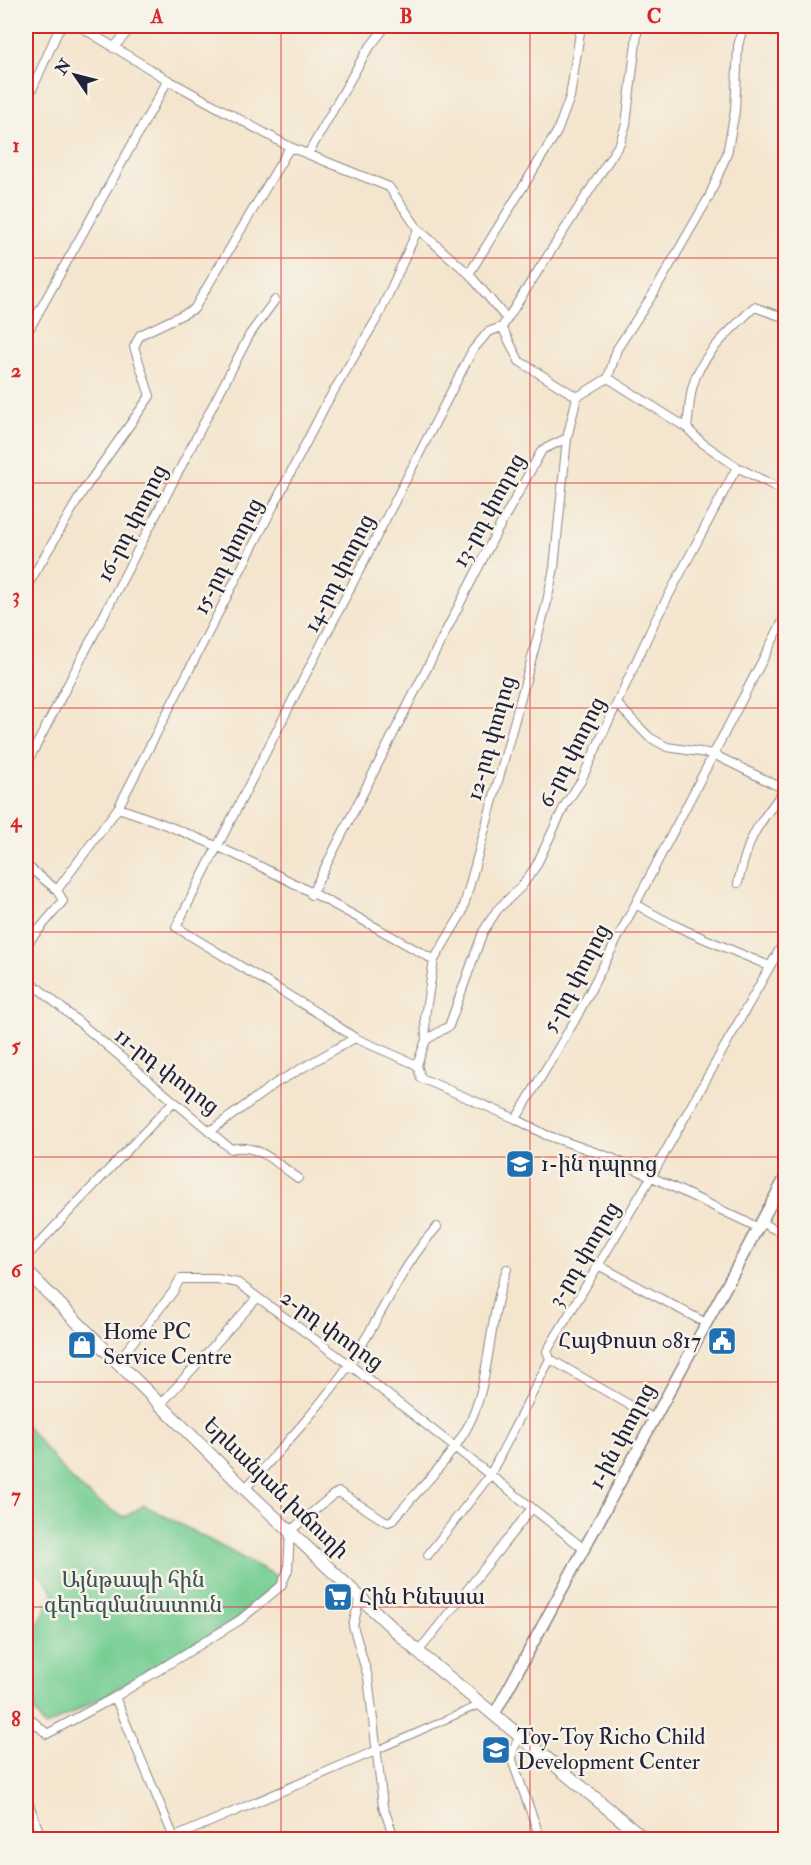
<svg xmlns="http://www.w3.org/2000/svg" width="811" height="1865" font-family="'IM FELL Double Pica','Noto Serif Armenian',serif">
<style>
.green{fill:#75cd93;stroke:#4c7867;stroke-width:1.5}
.lines{fill:none;stroke-linecap:round;stroke-linejoin:round}
.pedestrian-casing{stroke:#8b8484;stroke-width:8}
.minor-casing{stroke:#8b8484;stroke-width:10}
.secondary-casing{stroke:#8b8484;stroke-width:13}
.primary-casing{stroke:#8b8484;stroke-width:14}
.pedestrian{stroke:#fff;stroke-width:6}
.minor{stroke:#fff;stroke-width:8}
.secondary{stroke:#fff;stroke-width:10}
.primary{stroke:#fff;stroke-width:12}
.grid{fill:none;stroke:#d62828;stroke-width:1.5;stroke-opacity:0.55}
.labels{text-anchor:middle;dominant-baseline:central;stroke-width:5;stroke-linejoin:round;paint-order:stroke}
.street-label{font-size:22px;fill:#22223b;stroke:#f7f3e8}
.poi-label{font-size:22px;fill:#22223b;stroke:#f7f3e8;text-anchor:start}
.park-label{font-size:22px;fill:#3b5555;stroke:#f7f3e8}
.neatline{fill:none;stroke:#d62828;stroke-width:2}
.grid-label{font-size:20px;text-anchor:middle;font-weight:bold;fill:#d62828}
</style>
<rect width="100%" height="100%" fill="#f7f3e8"/>
<filter id="ink" filterUnits="userSpaceOnUse"><feTurbulence type="fractalNoise" baseFrequency=".0167" numOctaves="2"/><feDisplacementMap in="SourceGraphic" scale="12" xChannelSelector="R" yChannelSelector="G"/><feConvolveMatrix kernelMatrix="1 2 1 2 8 2 1 2 1" color-interpolation-filters="sRGB"/></filter>
<filter id="wash" filterUnits="userSpaceOnUse"><feTurbulence type="fractalNoise" baseFrequency=".008" numOctaves="4" result="noise"/><feDisplacementMap in="SourceGraphic" scale="24" xChannelSelector="R" yChannelSelector="G"/><feGaussianBlur stdDeviation="1.35" result="paint"/><feColorMatrix in="noise" values="0 0 0 0 0 0 0 0 0 0 0 0 0 0 0 0 0 1.4 0 .05"/><feComposite in="paint" operator="in"/></filter>
<g filter="url(#wash)">
<rect width="100%" height="100%" fill="#f4e5ce"/>
<path class="green" d="M26,1425c32,38 52,71 99,92l19,-12 138,74 -46,41 -128,74 -63,33 -19,-29v-49l28,-57 -28,-33z"/>
</g>
<g filter="url(#ink)">
<g class="lines">
<g class="pedestrian-casing">
<path id="pedestrian" d="M375,1751l106,-47"/>
</g>
<g class="minor-casing">
<path id="minor" d="M79,26l89,54 122,67 99,40 29,42 51,45 37,44
M113,48l20,-22
M26,103l33,-74 4,-3
M308,154l58,-102 20,-26
M469,274l88,-142 13,-35 11,-71
M26,335l142,-255
M608,378l79,50 14,14 36,25 49,25
M577,397l-58,-36 -17,-34 118,-184 6,-19 12,-98
M687,428c2,-14 2,-29 6,-43 8,-31 40,-56 61,-78l32,11
M26,588l57,-97 67,-95 -16,-49 6,-12 54,-26 96,-162
M617,704l32,33 18,10 46,7 73,36
M26,765l224,-431 25,-34
M118,808c111,36 215,95 316,152
M26,865l31,25 6,11 -37,44
M738,883c11,-48 18,-56 48,-95
M57,890l61,-82 208,-404 53,-89 39,-86
M311,895l185,-362 46,-83 25,-12
M636,904c41,26 88,42 133,62
M26,978l205,171c26,-7 46,15 67,29
M426,1040l23,-14 34,-94 14,-22 25,-24 14,-20 29,-61 16,-24 74,-160 82,-154
M417,1065l-62,-27 -31,-21 -148,-90 296,-576 16,-19 14,-5
M516,1119l-95,-41 -4,-13 9,-25 -1,-24 9,-56 28,-47 84,-307 8,-38 13,-130 10,-41 31,-19 9,-29 38,-58 54,-94 18,-43 8,-43 3,-65 5,-20
M209,1132l67,-49 79,-45
M760,1222l26,13
M757,1227l-145,-69 -66,-23 -30,-16 59,-99 211,-405
M26,1257l147,-155
M598,1265l106,57
M117,1362l56,-70 7,-13h37l21,4 112,82 233,183
M160,1405l97,-107
M654,1419l-104,-60 -3,-8 104,-174 135,-239
M245,1489c35,-40 73,-79 103,-123 32,-45 51,-98 89,-139
M428,1555l62,-80 60,-116
M360,1597l-7,29 15,51 15,129 12,34
M418,1652l114,-144
M115,1697l125,-77 41,-34 7,-16 2,-39 43,-36 6,-3 43,27 6,3 5,-2c25,-30 57,-60 75,-94 23,-43 20,-108 39,-157
M26,1715l21,19 68,-37 60,143
M520,1737l-7,12 -1,11 29,80
M26,1796l16,44
M168,1840l207,-89"/>
</g>
<g class="secondary-casing">
<path id="secondary" d="M494,1715l292,-539"/>
</g>
<g class="primary-casing">
<path id="primary" d="M26,1271l219,218 173,163 228,188"/>
</g>
<use href="#pedestrian" class="pedestrian"/>
<use href="#minor" class="minor"/>
<use href="#secondary" class="secondary"/>
<use href="#primary" class="primary"/>
</g>
</g>
<path class="grid" d="M281,26v1814M530,26v1814M26,258h760M26,483h760M26,708h760M26,932h760M26,1157h760M26,1382h760M26,1607h760"/>
<defs>
<g id="school-square" transform="scale(1.5)"><rect x="-9" y="-9" width="18" height="18" rx="4" fill="#1f6fb2" stroke="#f7f3e8"/><path d="M0-5L7-2L0 1L-7-2ZM-4 1L0 2.5L4 1V4Q0 6-4 4Z" fill="#fff"/></g>
<g id="civic-square" transform="scale(1.5)"><rect x="-9" y="-9" width="18" height="18" rx="4" fill="#1f6fb2" stroke="#f7f3e8"/><path d="M-.6-6.5H3V-4.5H.6V-3L4-1V1h2V6H-6V1h2V-1L-.6-3ZM-1.2 2.5V6h2.4V2.5Z" fill="#fff"/></g>
<g id="shop-square" transform="scale(1.5)"><rect x="-9" y="-9" width="18" height="18" rx="4" fill="#1f6fb2" stroke="#f7f3e8"/><path d="M-5-2.5h2.3a2.7 3.5 0 0 1 5.4 0H5L5.5 6h-11ZM-1.5-2.5h3a1.5 2.3 0 0 0-3 0Z" fill="#fff"/></g>
<g id="supermarket-square" transform="scale(1.5)"><rect x="-9" y="-9" width="18" height="18" rx="4" fill="#1f6fb2" stroke="#f7f3e8"/><path d="M-6-5.5h2.5l.6 2H6L4.5 2H-2.5L-4.4-4H-6ZM-1.5 3.2a1.3 1.3 0 1 0 .1 0ZM3 3.2a1.3 1.3 0 1 0 .1 0Z" fill="#fff"/></g>
</defs>
<g fill-rule="evenodd">
<use href="#school-square" x="520" y="1164"/>
<use href="#civic-square" x="722" y="1341"/>
<use href="#shop-square" x="82" y="1345"/>
<use href="#supermarket-square" x="338" y="1597"/>
<use href="#school-square" x="496" y="1750"/>
</g>
<g class="labels">
<g class="street-label">
<text transform="translate(489 510) rotate(-61)">13-րդ փողոց</text>
<text transform="translate(132 523) rotate(-63)">16-րդ փողոց</text>
<text transform="translate(228 556) rotate(-63)">15-րդ փողոց</text>
<text transform="translate(339 573) rotate(-63)">14-րդ փողոց</text>
<text transform="translate(491 738) rotate(-74)">12-րդ փողոց</text>
<text transform="translate(572 752) rotate(-63)">6-րդ փողոց</text>
<text transform="translate(576 978) rotate(-62)">5-րդ փողոց</text>
<text transform="translate(167 1071) rotate(38)">11-րդ փողոց</text>
<text transform="translate(584 1254) rotate(-59)">3-րդ փողոց</text>
<text transform="translate(332 1330) rotate(36)">2-րդ փողոց</text>
<text transform="translate(622 1436) rotate(-62)">1-ին փողոց</text>
<text transform="translate(276 1488) rotate(44)">Երևանյան խճուղի</text>
</g>
<g class="poi-label">
<text x="541" y="1164">1-ին դպրոց</text>
<text x="103" y="1332">Home PC<tspan x="103" dy="25">Service Centre</tspan></text>
<text x="701" y="1341" text-anchor="end">ՀայՓոստ 0817</text>
<text x="359" y="1597">Հին Ինեսսա</text>
<text x="517" y="1737">Toy-Toy Richo Child<tspan x="517" dy="25">Development Center</tspan></text>
</g>
<g class="park-label">
<text x="133" y="1580">Այնթապի հին<tspan x="133" dy="25">գերեզմանատուն</tspan></text>
</g>
</g>
<rect width="811" height="1865" fill="none" stroke="#f7f3e8" stroke-width="66"/>
<g transform="translate(75 75) rotate(305)" stroke="#f7f3e8" stroke-width="4.5" paint-order="stroke">
<path d="M0-4.5L10 22L0 15L-10 22Z" fill="#22223b"/>
<text y="-9" font-size="16" font-weight="bold" text-anchor="middle" fill="#22223b">N</text>
</g>
<rect x="33" y="33" width="745" height="1799" class="neatline"/>
<g class="grid-label">
<text x="157" y="23">A</text>
<text x="406" y="23">B</text>
<text x="654" y="23">C</text>
<text x="16" y="152">1</text>
<text x="16" y="377">2</text>
<text x="16" y="602">3</text>
<text x="16" y="827">4</text>
<text x="16" y="1052">5</text>
<text x="16" y="1277">6</text>
<text x="16" y="1502">7</text>
<text x="16" y="1726">8</text>
</g>
</svg>
